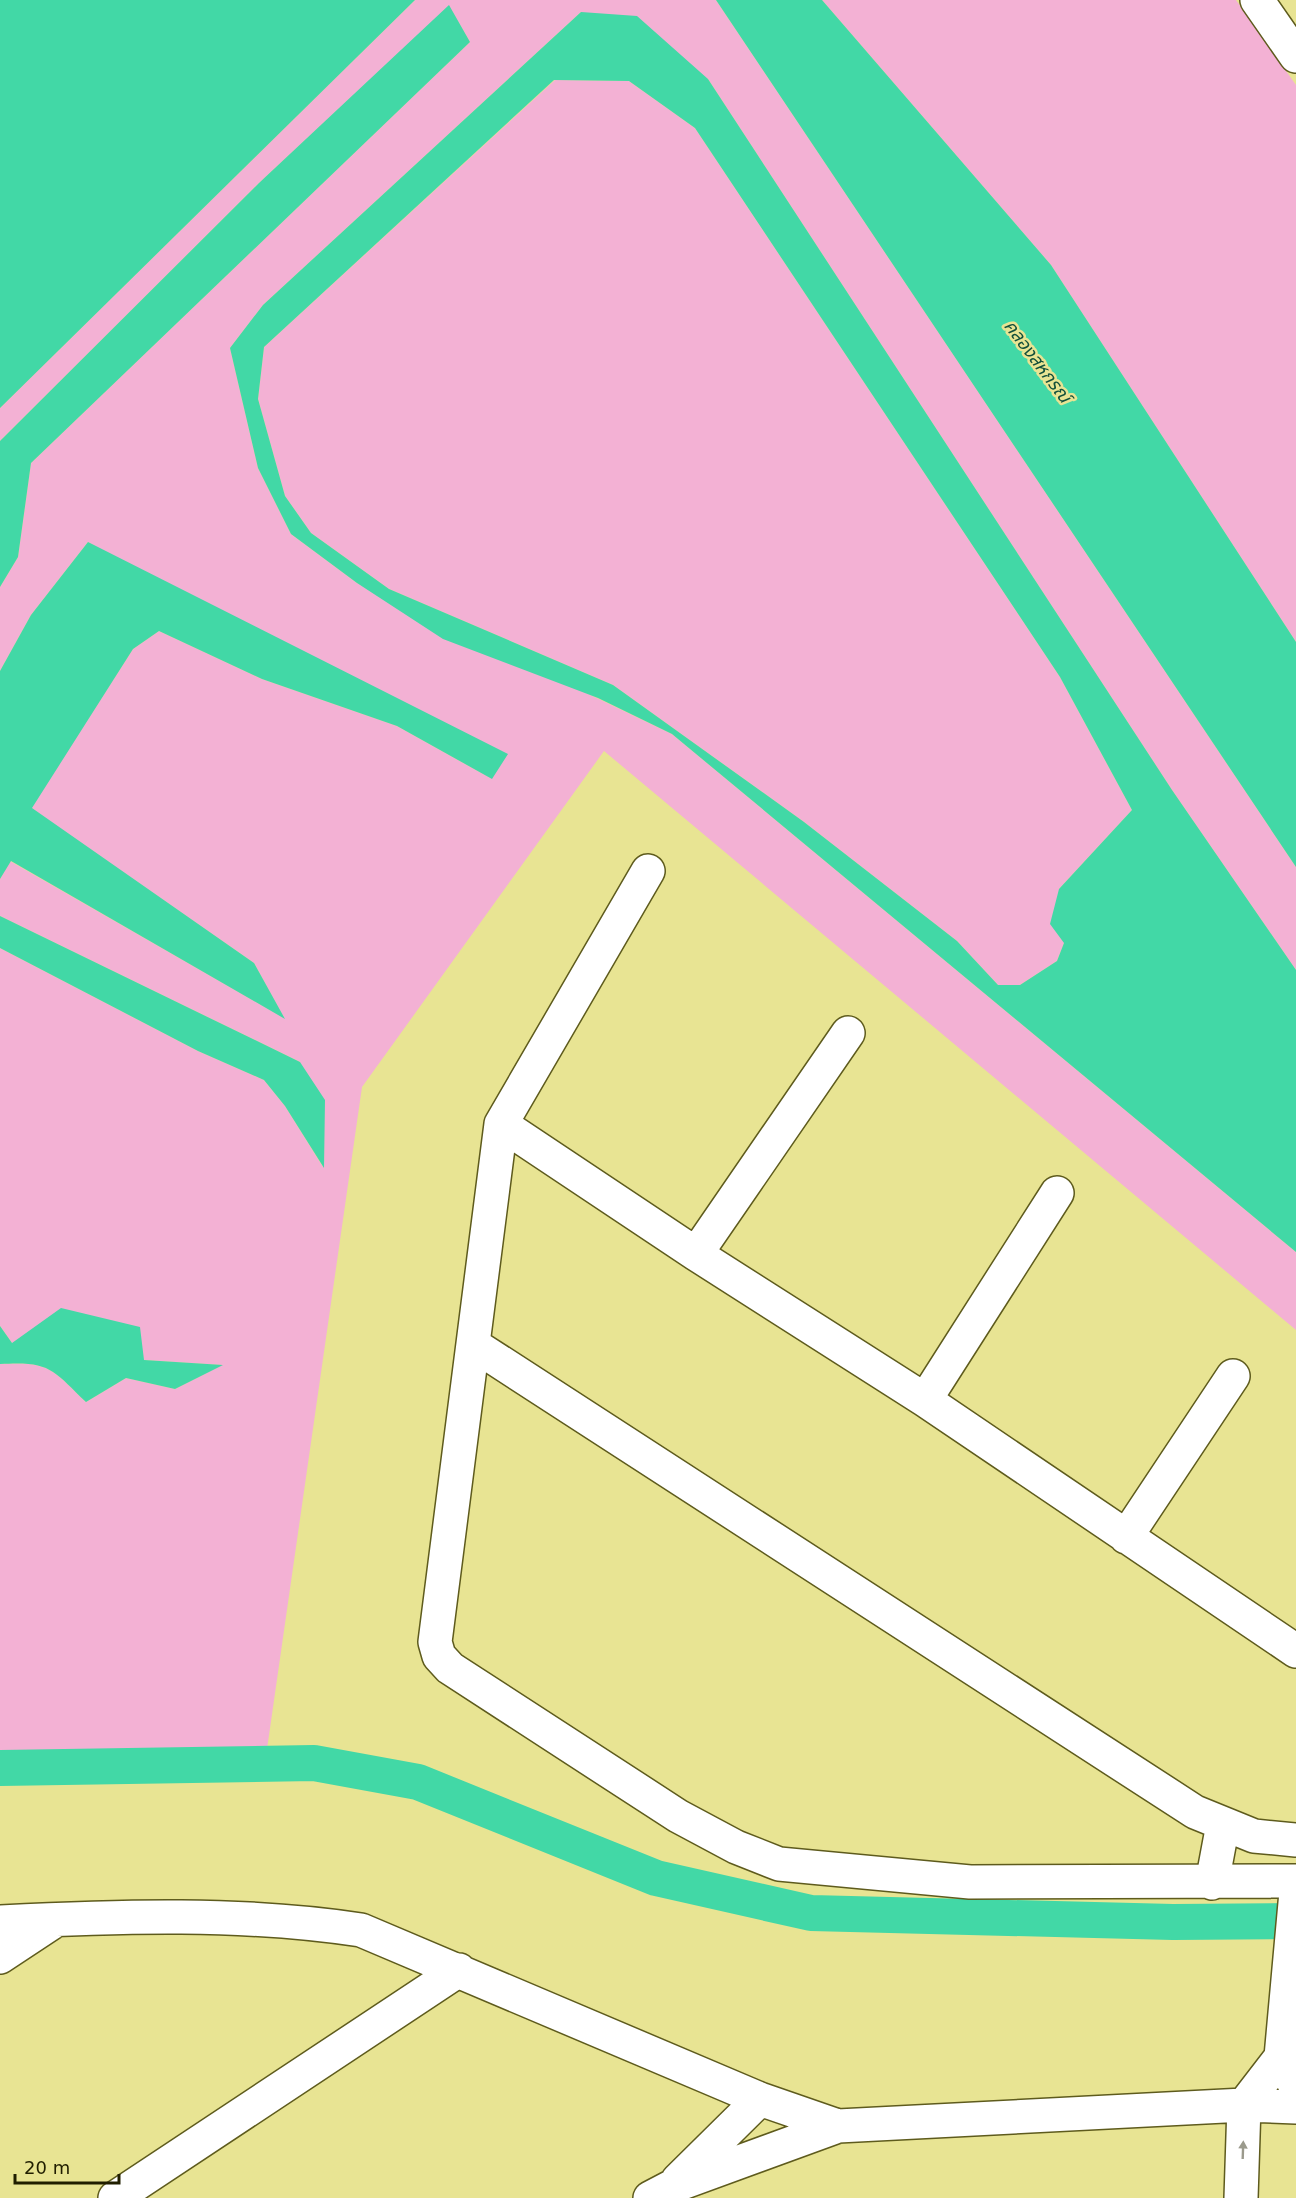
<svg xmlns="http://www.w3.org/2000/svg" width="1296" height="2198" font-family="'DejaVu Sans','Noto Sans Thai',sans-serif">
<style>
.green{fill:#f3b1d4}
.water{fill:#42d8a6;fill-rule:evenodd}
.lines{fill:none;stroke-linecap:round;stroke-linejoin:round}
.canal{stroke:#42d8a6;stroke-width:36}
.minor-casing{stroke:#5e5b1d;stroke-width:36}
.tertiary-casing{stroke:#5e5b1d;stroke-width:36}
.minor{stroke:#fff;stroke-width:33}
.tertiary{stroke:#fff;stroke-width:33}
.oneway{fill:#9b9a8c}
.labels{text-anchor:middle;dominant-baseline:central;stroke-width:5;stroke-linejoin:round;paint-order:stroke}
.water-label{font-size:18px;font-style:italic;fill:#13503b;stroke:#e8e493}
</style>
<rect width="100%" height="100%" fill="#e8e493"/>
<path class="green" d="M415,0h301l580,867v103l-124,-180 -464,-711 -127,-67 -318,293 -33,43 28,120 33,66 66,49 315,151 624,518v78l-692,-579 -242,336 -97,676 -265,-5v-394c50,-3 52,5 86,38l40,-24 49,11 47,-24 -78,-5 -132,-17 -12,-17v-378l198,103 66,29 21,26 38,61 -23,-105 -300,-146v-37l10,-18 274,157 -30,-55 -223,-155 102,-159 26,-18 103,48 135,47 95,53 -404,-237 -57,73 -31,56v-84l18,-30 13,-94 439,-421 -21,-36 -190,177 -259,258v-33z
M822,0h414l60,85v557l-245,-377z
M555,80l74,1 66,47 365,549 72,133 -73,79 5,54 -7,18 -37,24h-22l-41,-44 -153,-119 -191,-137 -224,-96 -78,-56 -26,-37 -27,-97 6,-52z"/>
<path class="water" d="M0,0h415l-415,408z
M716,0h106l229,265 245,377v225z
M449,5l21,37 -439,421 -13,94 -18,30v-146l259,-258z
M581,12l56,4 71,63 464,711 124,180v282l-624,-518 -74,-36 -155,-59 -86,-56 -66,-49 -33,-66 -28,-120 33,-43zM554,80l75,1 66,47 365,549 72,133 -73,79 -9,35 14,19 -7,18 -37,24h-22l-41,-44 -153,-119 -191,-137 -224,-96 -78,-56 -26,-37 -27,-97 6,-52z
M88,542l420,212 -16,25 -95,-53 -135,-47 -103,-48 -26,18 -101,159 222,155 31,56 -274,-158 -11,18v-208l31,-56z
M0,916l300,146 25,38 -1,68 -39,-62 -21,-26 -66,-29 -198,-103z
M61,1308l79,19 4,33 79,5 -48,24 -49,-11 -40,24c-34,-33 -36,-41 -86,-38v-38l12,17z"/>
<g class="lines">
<path class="canal" d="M0,1768l314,-5 104,19 238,96 155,35 362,9 123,-1"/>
<g class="minor-casing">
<path id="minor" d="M648,871l-147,253 -66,518 4,14 11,12 228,148 58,31 43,17 191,18 326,-1
M501,1124l195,130 229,146 371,251
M696,1254l152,-221
M474,1345l721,467 59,24 42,4
M925,1400l132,-207
M1126,1537l107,-161
M1212,1883l11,-59
M0,1922c120,-6 243,-10 361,8l399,169 78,27
M0,1957l56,-37
M1281,2057l15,-165
M678,2180l82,-81
M115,2198l344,-228
M650,2198l21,-11 167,-61 406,-21 52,2
M1241,2198l3,-93 37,-48 15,30"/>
</g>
<g class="tertiary-casing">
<path id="tertiary" d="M1257,0l39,56"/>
</g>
<use href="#minor" class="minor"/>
<use href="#tertiary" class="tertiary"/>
</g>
<defs><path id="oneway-solid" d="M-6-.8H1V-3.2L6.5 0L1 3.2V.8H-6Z" transform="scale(1.5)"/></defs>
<use class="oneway" href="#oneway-solid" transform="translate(1243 2150) rotate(-88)"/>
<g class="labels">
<g class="water-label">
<text transform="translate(1038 361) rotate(53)">คลองสหกรณ์</text>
</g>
</g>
<path d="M15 2174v9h104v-9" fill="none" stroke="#201e00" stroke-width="3"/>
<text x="24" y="2174" font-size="18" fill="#201e00" stroke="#e8e493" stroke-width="4.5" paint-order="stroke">20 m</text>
</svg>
